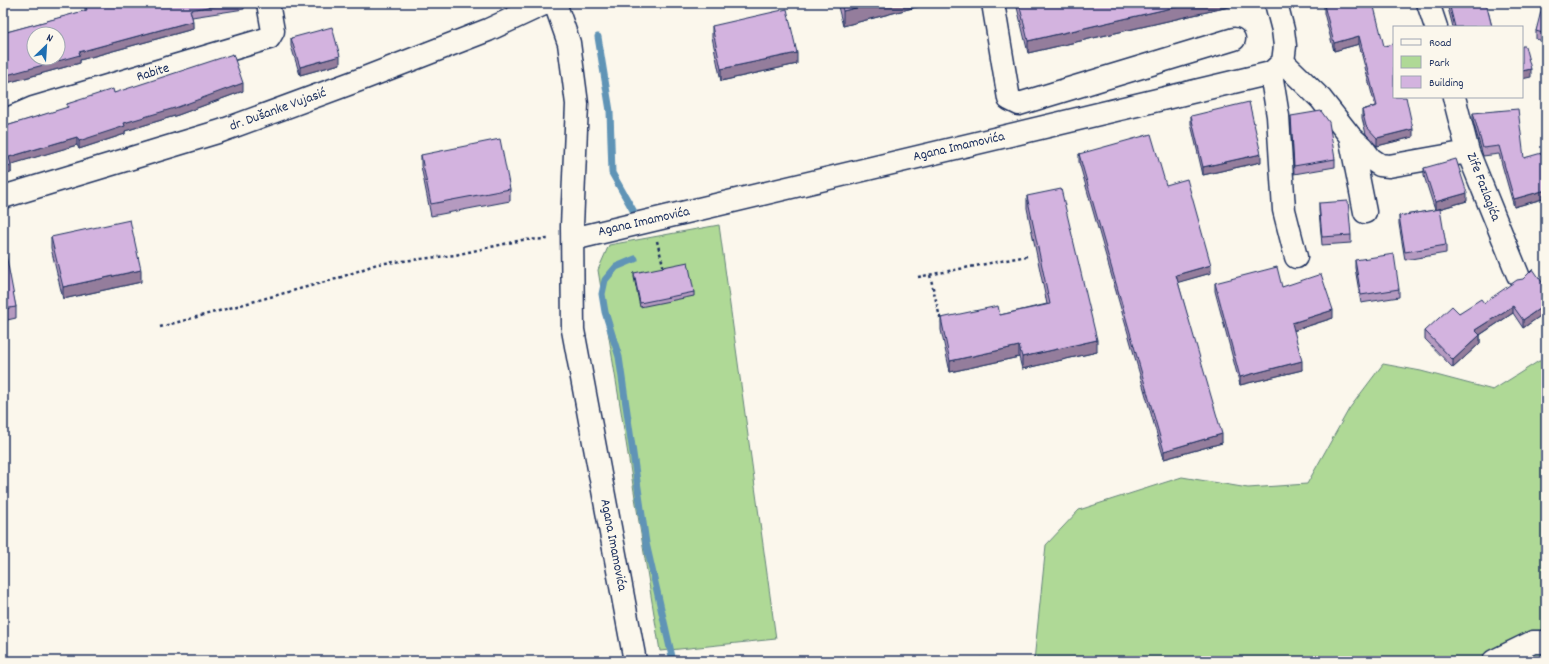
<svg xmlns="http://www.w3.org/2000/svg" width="1549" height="664" font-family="Dekko,sans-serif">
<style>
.green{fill:#afd996;stroke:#65847a}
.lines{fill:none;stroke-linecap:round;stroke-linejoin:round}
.stream{stroke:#6194b6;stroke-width:7}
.minor-casing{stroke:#1b2f5e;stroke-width:25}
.major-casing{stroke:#1b2f5e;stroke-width:25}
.path{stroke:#1b2f5e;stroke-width:2.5;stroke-dasharray:3 3;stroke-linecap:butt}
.minor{stroke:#fbf7ec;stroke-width:22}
.major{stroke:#fbf7ec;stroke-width:22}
.wall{fill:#b59ac0;stroke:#1b2f5e}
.shaded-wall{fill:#947d9c;stroke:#1b2f5e}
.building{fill:#d3b3df;stroke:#1b2f5e;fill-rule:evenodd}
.labels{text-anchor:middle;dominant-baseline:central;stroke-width:3.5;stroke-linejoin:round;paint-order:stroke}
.street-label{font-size:14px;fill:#1b2f5e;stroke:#fbf7ec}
</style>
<rect width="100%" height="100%" fill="#fbf7ec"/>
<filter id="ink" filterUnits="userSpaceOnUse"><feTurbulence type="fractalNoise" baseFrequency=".025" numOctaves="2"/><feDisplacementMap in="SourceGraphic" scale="8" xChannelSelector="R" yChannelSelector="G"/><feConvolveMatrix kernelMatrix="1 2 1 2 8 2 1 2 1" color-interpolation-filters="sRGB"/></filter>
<g filter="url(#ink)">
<path class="green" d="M719,225l57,414 -116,12 -62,-381 11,-25z
M1539,361h7v300h-512l12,-116 33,-35 103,-33 66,11 59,-4 42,-75 34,-45 38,7 72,19z"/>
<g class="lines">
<path class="stream" d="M598,37l12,74 2,62 26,46
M635,259l-19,8 -11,13 -3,14 3,18 14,45 27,186 27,118"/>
<g class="minor-casing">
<path id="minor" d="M555,3l14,40 8,61 -5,122 1,104 62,331
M993,3l16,96 10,5 215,-65
M1428,3l8,24
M1283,62l38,37 29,37 12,11 9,12 9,6 9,1 79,-14
M1271,73l7,43 6,94 12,47
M1454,97l14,55 50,123
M3,121l30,-13 236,-70 4,-7 -5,-28
M1350,136l15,76
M573,239l698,-166 12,-11 2,-16 -2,-16 -7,-27
M1494,661l39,-19h13"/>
</g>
<g class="major-casing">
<path id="major" d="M3,197l218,-66 141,-52 126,-49 58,-27"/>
</g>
<path class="path" d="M657,241l7,28
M930,275l11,47
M918,277l109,-21
M160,327l176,-48 41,-15 78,-9 67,-15 28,-1"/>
<use href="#minor" class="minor"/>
<use href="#major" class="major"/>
</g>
<path class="wall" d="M85,3h159v6l-52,8 1,12 -113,31v3l-77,21v-51l82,-22z
M837,3h83v3l-77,20z
M1016,3h230l-218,50z
M1448,3h38l6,24h-39l-5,-19z
M1546,3v39l-10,-3v-8z
M1324,5l60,41 29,91 -36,9 -11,-12 -4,-16v-8l13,-4 -16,-62 -25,7 -10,-38z
M712,26l85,38 -76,17 -9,-44z
M291,38l49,26 -40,11 -9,-29z
M243,91l-65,24 -53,16v3l-46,15 -2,-4 -66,19v9l-8,-46 64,-19v-4l47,-11z
M1473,113l51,45 22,-4v44l-32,9 -15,-53 -16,2 -10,-35z
M1191,116l70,46 -58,13 -12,-51z
M1291,116l44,43v8l-41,7z
M1079,154l87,31 45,88 -33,9 44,161 -58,16 -85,-297z
M421,155l89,34v12l-79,15 -10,-50z
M1424,168l43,33 -31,9 10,35v8l-41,7 -6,-36v-8l36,-6 -11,-34z
M1027,196l70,156 -75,17 -3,-12 -69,15 -9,-42v-12l59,-3 47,-11 -20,-96z
M1319,203l32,32v8l-29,2 -3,-34z
M51,237l90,45 -78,17 -12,-51z
M3,250l13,57v11l-13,3z
M1355,260l44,29v8l-38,6 -6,-35z
M634,273l60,19v4l-54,11 -6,-30z
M1215,283l67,4 51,31 -40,13 9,39 -62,15 -25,-94z
M1546,288v24l-23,16 -10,-15 -33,22v8l-27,25 -28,-29v-8l34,-18 25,-10z"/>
<path class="shaded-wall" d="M875,3h45v3l-77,20v-15z
M1193,3h53l-218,50v-12z
M193,21v8l-113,31v3l-77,21v-8l76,-24z
M1359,36v8l-25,7v-8z
M797,53v11l-76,17v-12z
M340,56v8l-40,11v-8z
M1531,69v8l-9,2v-8z
M243,83v8l-65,24 -53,16v3l-46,15v-8l45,-18z
M1413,129v8l-36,9v-8z
M77,137v8l-68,20v-8z
M1261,154v8l-58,13v-8z
M11,165v8l-8,2v-8z
M1546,190v8l-32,9v-8z
M1467,193v8l-32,9v-8z
M1211,265v8l-35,10v-8z
M141,270v12l-78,17v-12z
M1546,304v8l-23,16v-8z
M1513,306v7l-38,25v-8z
M1333,310v8l-41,13v-8z
M1480,335v8l-27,25v-8z
M1097,340v12l-75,17v-12z
M1019,346v11l-69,15v-11z
M1302,361v9l-62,15v-8z
M1222,434v9l-58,16v-8z"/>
<path class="building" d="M85,3h147l-42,7 3,11 -114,31 1,3 -77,21v-43l84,-23zM34,34h24v24h-24z
M841,3h34l-32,8z
M1019,3h174l-165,38z
M1332,3h41l11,43 10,-2v53h12l7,32 -36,9 -11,-12 -4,-16 15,-4 -18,-70 -25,7 -10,-38z
M1449,3h37l6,24h-37z
M1543,3h3v31l-10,-3z
M787,9l10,44 -76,16 -9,-43z
M332,27l8,29 -40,11 -9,-29z
M1522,46h3l6,23 -9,2z
M233,54l10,29 -65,24 -54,16 1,3 -46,15 -2,-4 -68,20 2,8 -8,2v-40l65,-20 -1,-3 40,-13 6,-2 1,4z
M1249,102l12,52 -58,13 -12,-51z
M1518,109l6,49 21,-6 1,2v36l-32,9 -15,-53 -16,2 -10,-35z
M1321,111l8,11 6,37 -41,7 -3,-50z
M1151,134l15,51 21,-6 24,86 -35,10 46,159 -58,17 -85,-297z
M500,139l10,50 -79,15 -10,-49z
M1456,159l11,34 -32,9 -11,-34z
M1061,189l36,151 -75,17 -3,-11 -69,15 -9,-43 57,-12 2,9 50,-11 -23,-108z
M1348,201l3,34 -29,2 -3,-34z
M1440,209l6,36 -41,7 -6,-36z
M130,220l11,50 -78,17 -12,-50z
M5,249l11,58 -13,2v-59z
M1394,254l5,35 -38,6 -6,-35z
M688,262l6,30 -54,11 -6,-30z
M1277,267l5,20 39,-13 12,36 -41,13 10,38 -62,16 -25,-94z
M1533,269l13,19v16l-23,16 -10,-14 -38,24 5,5 -27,25 -28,-29 27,-25 7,7 22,-14 3,4 33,-23 6,-1z
M981,658l1,3h-9z"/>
</g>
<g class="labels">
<g class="street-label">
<text transform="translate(153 73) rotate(-17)">Rabite</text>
<text transform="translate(278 110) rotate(-20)">dr. Dušanke Vujasić</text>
<text transform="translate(959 147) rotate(-13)">Agana Imamovića</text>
<text transform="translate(1483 187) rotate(69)">Zife Fazlagića</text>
<text transform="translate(644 222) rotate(-13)">Agana Imamovića</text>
<text transform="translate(613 545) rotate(79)">Agana Imamovića</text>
</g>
</g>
<rect width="1549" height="664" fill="none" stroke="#fbf7ec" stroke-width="16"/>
<rect x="8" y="8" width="1533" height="648" fill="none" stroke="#1b2f5e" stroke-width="1.5" filter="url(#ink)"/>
<rect x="1393" y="26" width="130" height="72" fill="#fbf7ec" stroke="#a1a7b3"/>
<rect x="1401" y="39" width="20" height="6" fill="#fbf7ec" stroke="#a1a7b3"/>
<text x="1429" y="46" font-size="12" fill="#1b2f5e">Road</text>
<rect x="1401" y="56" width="20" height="12" fill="#afd996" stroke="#a1a7b3"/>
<text x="1429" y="66" font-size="12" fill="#1b2f5e">Park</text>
<rect x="1401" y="76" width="20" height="12" fill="#d3b3df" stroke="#a1a7b3"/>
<text x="1429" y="86" font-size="12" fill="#1b2f5e">Building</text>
<g transform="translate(46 46) rotate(25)"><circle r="19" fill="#fbf7ec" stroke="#a1a7b3"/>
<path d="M0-3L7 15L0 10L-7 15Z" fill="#1f6fb2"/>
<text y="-6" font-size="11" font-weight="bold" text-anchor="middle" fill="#1b2f5e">N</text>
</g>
</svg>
